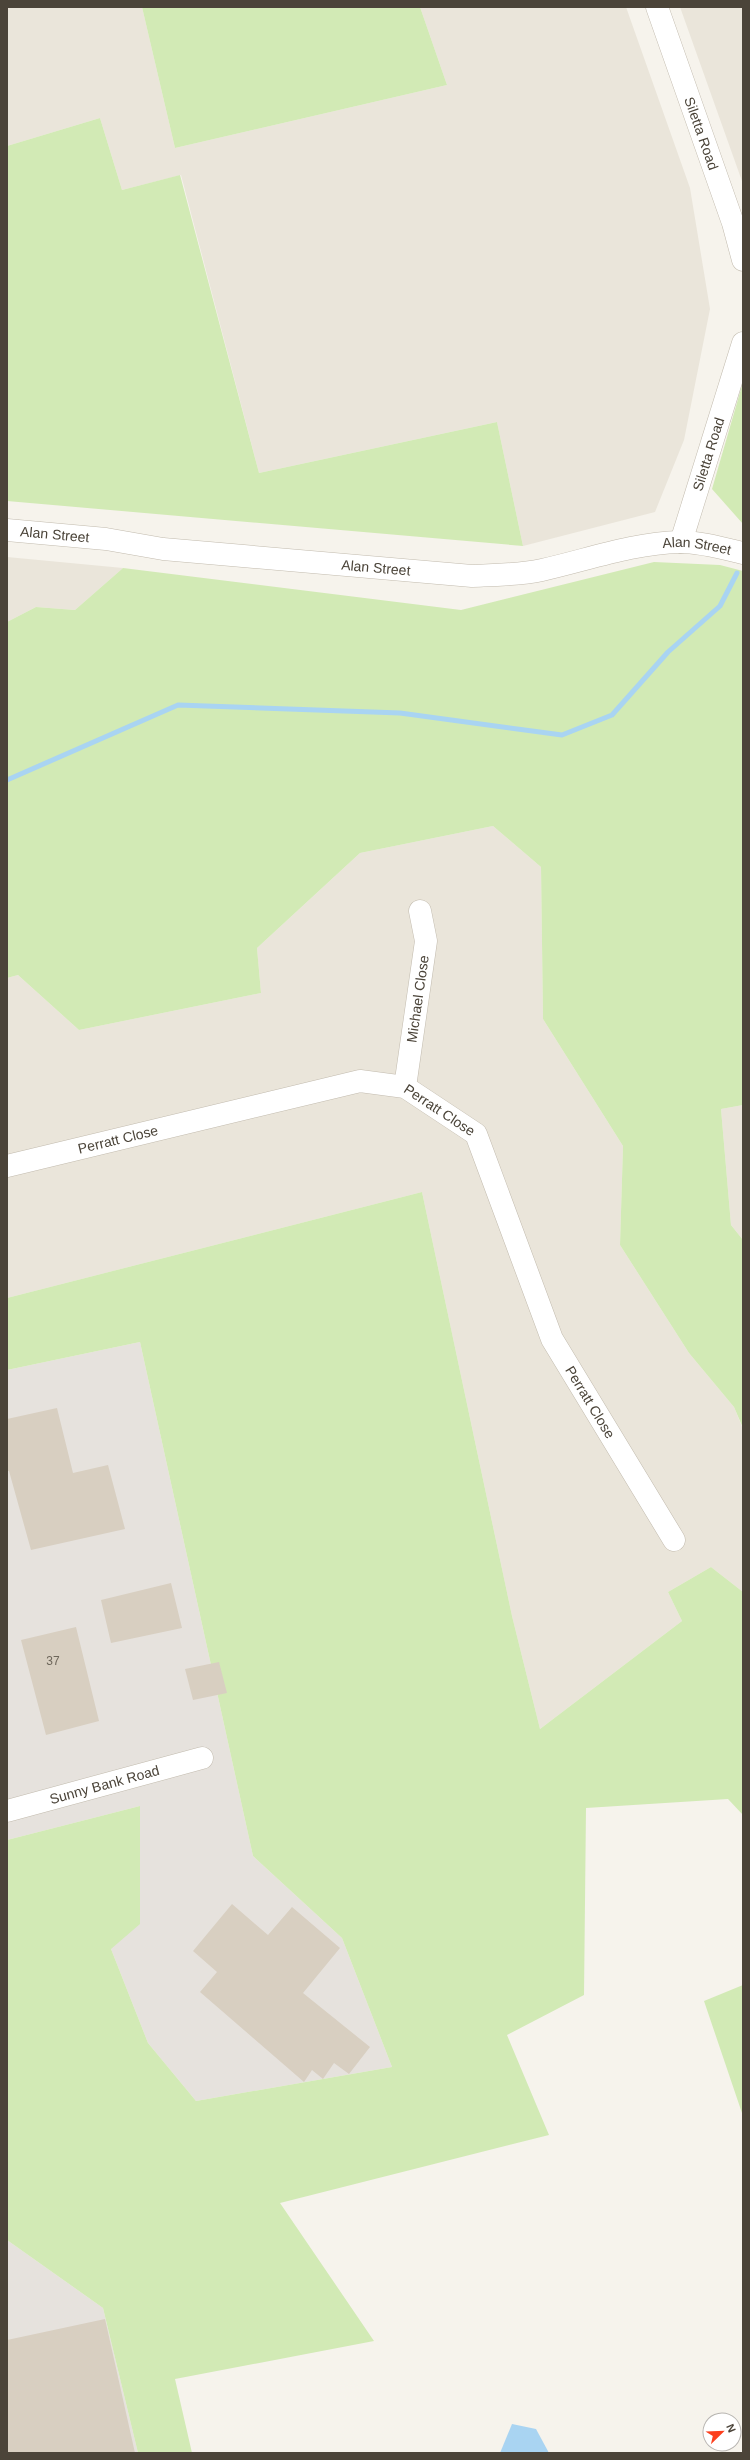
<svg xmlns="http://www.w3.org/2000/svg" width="750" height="2460" font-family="Helvetica,sans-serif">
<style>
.residential{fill:#eae5da}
.industrial{fill:#e6e2dd}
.green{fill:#d2eab5}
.water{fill:#a9d4f2}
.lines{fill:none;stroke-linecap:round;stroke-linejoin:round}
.stream{stroke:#a9d4f2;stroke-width:5}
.building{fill:#d8cfc1}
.minor-casing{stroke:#c2bbae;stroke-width:23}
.minor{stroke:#fff;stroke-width:22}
.labels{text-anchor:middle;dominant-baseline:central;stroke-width:3;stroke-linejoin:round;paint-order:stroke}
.number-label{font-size:12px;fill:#6e675b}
.street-label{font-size:14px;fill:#4b4439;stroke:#fff}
</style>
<rect width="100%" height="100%" fill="#f6f3ec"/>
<path class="residential" d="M7,7h135l33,141 272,-63 -27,-78h206l64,181 20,121 -26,131 -29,72 -132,34 -26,-124 -238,51 -78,-298 -59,15 -22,-72 -93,28z
M680,7h63v177z
M7,557l116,11 -48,42 -39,-3 -29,15z
M493,826l48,41 2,152 80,127 -3,99 69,108 45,54 9,22v163l-32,-25 -43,25 14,29 -142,108 -28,-113 -90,-424 -415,106v-320l11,-3 61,55 182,-37 -4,-45 103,-95z
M743,1105v135l-12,-15 -10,-116z"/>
<path class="industrial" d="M140,1342l113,514 89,82 50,129 -196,34 -48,-58 -37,-94 29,-143 -133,34v-470z
M7,2240l96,68 35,145h-131z"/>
<path class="green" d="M142,7h278l27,78 -272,63z
M100,118l22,72 58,-15 79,298 238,-51 26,124 -516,-45v-355z
M743,382v142l-31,-35z
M654,562l66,3 23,6v534l-22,4 10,116 12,15v188l-9,-21 -45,-54 -69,-108 3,-99 -80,-127 -2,-152 -48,-41 -133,27 -103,95 4,45 -182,37 -61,-55 -11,3v-356l29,-15 39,3 48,-42 338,42z
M422,1192l90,424 28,113 142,-108 -14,-29 43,-25 32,25v223l-15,-16 -142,9 -2,187 -77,40 42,100 -269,68 94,138 -199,38 17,74h-54l-35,-145 -96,-68v-400l133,-34v118l-29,25 37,94 48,58 196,-34 -50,-129 -89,-82 -113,-514 -133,28v-72z
M743,1985v131l-39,-115z"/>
<path class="water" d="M512,2424l24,5 13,24h-49z"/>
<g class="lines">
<path class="stream" d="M7,780l171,-75 222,8 162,22 50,-20 56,-63 52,-46 17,-33"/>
</g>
<path class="building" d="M57,1408l16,65 35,-8 17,64 -94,21 -22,-79h-2v-52z
M171,1583l11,45 -71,15 -10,-43z
M76,1627l23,94 -53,14 -25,-95z
M219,1662l8,31 -34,7 -8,-31z
M232,1904l36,31 24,-28 48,41 -37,45 67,54 -21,27 -15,-11 -11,16 -11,-9 -8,12 -104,-90 17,-20 -24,-21z
M105,2319l30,134h-128v-113z"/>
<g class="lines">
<g class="minor-casing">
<g id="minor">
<path id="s1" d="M657,7l76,216 10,37"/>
<path id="s2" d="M7,530l99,9 57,10 309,27c24,-1 47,-1 70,-6 45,-10 91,-27 138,-28 21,0 42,6 63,11"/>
<path id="s3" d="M681,542l62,-199"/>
<path id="s4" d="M405,1087l21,-146 -6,-30"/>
<path id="s5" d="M7,1166l353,-85 45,6 71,47 76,205 122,201"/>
<path id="s6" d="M7,1811l195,-53"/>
</g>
</g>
<use href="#minor" class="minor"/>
</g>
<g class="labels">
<g class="number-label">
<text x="53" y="1661">37</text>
</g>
<g class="street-label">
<text stroke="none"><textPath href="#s1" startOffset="134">Siletta Road</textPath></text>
<text stroke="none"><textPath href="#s3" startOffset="92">Siletta Road</textPath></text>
<text stroke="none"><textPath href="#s2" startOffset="48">Alan Street</textPath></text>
<text stroke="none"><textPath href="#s2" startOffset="696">Alan Street</textPath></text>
<text stroke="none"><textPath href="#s2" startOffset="371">Alan Street</textPath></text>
<text stroke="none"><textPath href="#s4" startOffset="89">Michael Close</textPath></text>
<text stroke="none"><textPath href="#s5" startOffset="450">Perratt Close</textPath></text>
<text stroke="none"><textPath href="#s5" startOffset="114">Perratt Close</textPath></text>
<text stroke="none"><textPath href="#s5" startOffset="786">Perratt Close</textPath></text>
<text stroke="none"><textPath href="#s6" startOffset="101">Sunny Bank Road</textPath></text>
</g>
</g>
<rect width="750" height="2460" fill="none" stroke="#4b4439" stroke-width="16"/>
<g transform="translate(722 2432) rotate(67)"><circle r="19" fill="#ffffff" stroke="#b7b4b0"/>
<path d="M0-3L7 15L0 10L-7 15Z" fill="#fc3f1d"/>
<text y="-6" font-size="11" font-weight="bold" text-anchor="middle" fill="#4b4439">N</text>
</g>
</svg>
